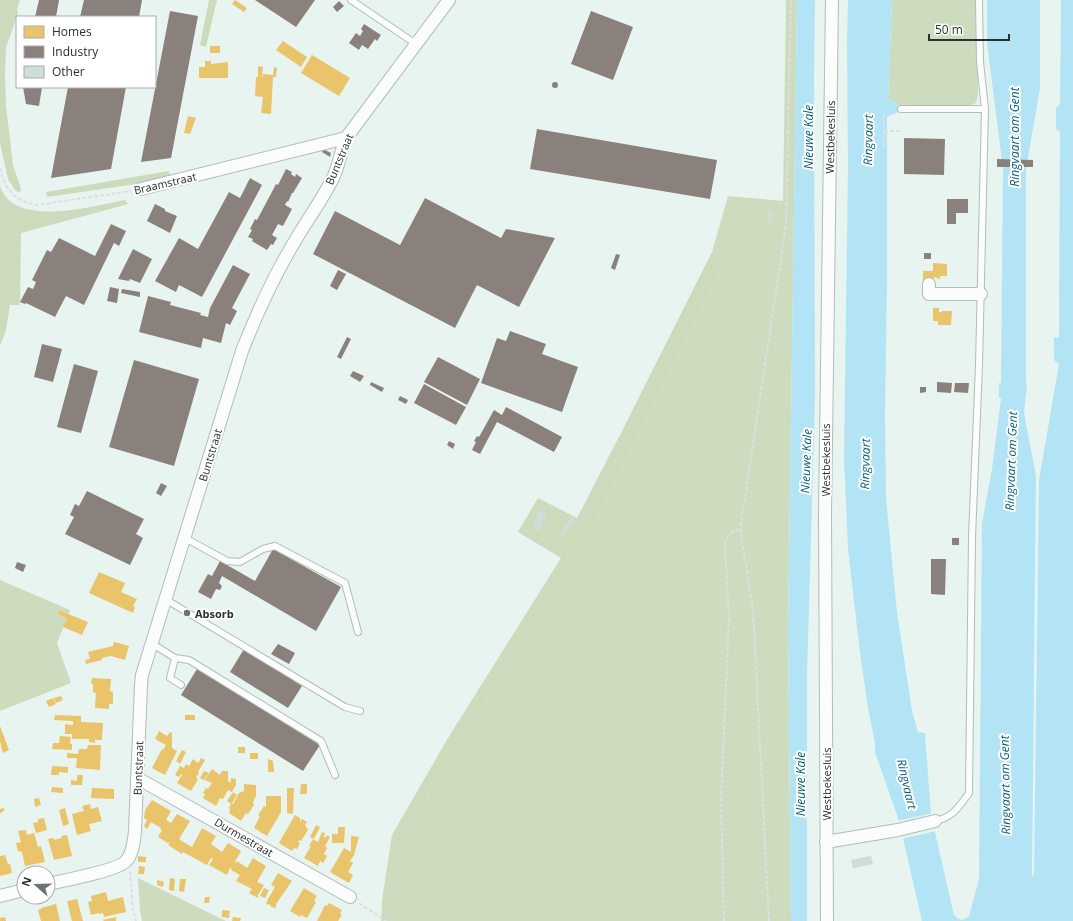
<svg xmlns="http://www.w3.org/2000/svg" width="1073" height="921" font-family="'Open Sans',sans-serif">
<style>
.green{fill:#cddcbf}
.forest{fill:#cbdbbc}
.water{fill:#b3e4f5}
.pier{fill:#e7f4f0}
.homes{fill:#e9c46a}
.industry{fill:#8a817c}
.building{fill:#cfded4}
.lines{fill:none;stroke-linecap:round;stroke-linejoin:round}
.lane-casing{stroke:#b2bcb9;stroke-width:8}
.street-casing{stroke:#b2bcb9;stroke-width:14}
.path{stroke:#dce0df;stroke-width:2;stroke-dasharray:4 2;stroke-linecap:butt}
.lane{stroke:#fbfdfd;stroke-width:6}
.street{stroke:#fbfdfd;stroke-width:12}
.poi-dot{fill:#6a7572;stroke:#fff;stroke-width:1.5}
.labels{text-anchor:middle;dominant-baseline:central;stroke-width:4;stroke-linejoin:round;paint-order:stroke}
.street-label{font-size:11px;fill:#27312e;stroke:#fff}
.poi-label{font-size:11px;font-weight:bold;fill:#27312e;stroke:#fff;text-anchor:start}
.water-label{font-size:12px;font-style:italic;fill:#045d76;stroke:#fff}
</style>
<rect width="100%" height="100%" fill="#e7f4f0"/>
<path class="green" d="M0,0h20l-3,9 -3,-2 -10,-1 -4,4z
M786,0h11l-9,630 3,291h-410l1,-21 10,-65 11,10 28,-55 166,-272 128,-257 -13,-9 16,-56 55,5z
M892,0h86v95l-2,8 -6,2h-72l-10,-7z
M0,580l70,30 -1,4 -10,-4 -1,4 9,4 -10,25 14,40 -71,28z
M138,878l88,43h-84l-2,-10z"/>
<path class="forest" d="M209,0h8l-11,47 -6,-2z
M4,6l10,1 3,2 1,4 -12,34 -1,28 1,31 7,59 8,24 -1,3h-2l-3,-2 -7,-11 -8,-36v-133z
M169,171l2,8 -124,18 -1,-5z
M0,186c14,43 92,20 125,14l3,4 -107,29 -1,72h-10l-4,25 -5,14h-1z
M712,252l13,9 -128,257 -166,272 -28,55 -11,-10 56,-97 113,-180 -43,-26 20,-34 39,20 44,-85z"/>
<path class="water" d="M797,0h18l-1,73 1,324 -8,279v245h-16l-3,-291z
M848,0h44l-4,98 10,7v7l-11,5v161l-2,136 1,85 11,113 15,99 6,21 7,1 6,82 23,100c5,6 9,6 15,1l10,-37 3,-356 10,-54 9,-71h-2v-15h2l2,-214 -16,-126v-43h53v88l-14,81v214l1,1 -3,29 12,63 -4,399 1,1 1,-1 5,-395 20,-116 -5,-4v-23l5,1 1,-206 -4,-3v-21l4,-4 1,-104h12v921h-151l-23,-100 -24,-69v-9l-7,-35 -8,-55 -12,-104 -4,-91 4,-291 -1,-123z"/>
<path class="pier" d="M933,813l3,18 -35,8 -4,-18z"/>
<path class="homes" d="M235,0l12,8 -3,4 -12,-8z
M283,41l24,16 -6,10 -25,-17z
M210,46h10v7h-10z
M312,55l38,23 -11,18 -38,-23z
M205,61h6v3l17,-2v16h-29v-11h6z
M258,66l5,1 -1,10h1v-3l10,1v1l1,-9 3,1 -1,9h-3l-2,37 -10,-1 2,-16 -8,-1 1,-19h2z
M188,116l8,2 -6,16 -6,-1z
M933,263l14,1v12h-7v3l-6,-2v4h-11v-10h10z
M933,308h6v4h3v-1h10l-1,14h-13v-4h-5z
M99,572l26,11 -4,9 16,7 -4,7 2,1 -2,6 -44,-20z
M59,610l29,12 -6,13 -19,-8 4,-9 -9,-4z
M114,642l15,4 -4,14 -14,-4 -9,2v2l-16,4 -1,-4 5,-1 -2,-7 25,-6z
M92,678l19,1 -1,12 3,1v12h-4v5l-14,-1 1,-15 -3,-1v-8h-2z
M61,696l2,4 -7,3 -2,-5z
M53,698l3,6 -7,3 -3,-6z
M55,715l26,1v6l22,1 -1,17h-7v3l-6,-1v-3h-17v-5h-7v-10l8,1v-4l-19,-1z
M185,715h10v5h-10z
M0,726l9,24 -6,3 -2,-7v-3h-1z
M159,731l8,5 3,-4 2,1v15l5,3 -12,24 -13,-7 10,-19 1,1 3,-5 -11,-6z
M60,736l11,1 -1,7h2v6l-20,-1 1,-6h6z
M88,745h13l-1,25 -24,-2 1,-10h-10v-5l11,1 1,-5h8z
M238,747h7v6h-7z
M182,750l4,2 -6,12 -4,-3z
M250,753h8v6h-8z
M201,758l4,2 -7,12 1,1 -3,5 2,1 -7,12 -14,-8 5,-8 -1,-1 -2,3 -4,-2 5,-9 4,2 2,-4 3,2 4,-7 5,4z
M268,759l5,2 1,11h-6z
M52,766l16,1v6l-9,-1v3h-8z
M212,769l8,6 2,-4h6v10l3,2v-5l5,1v6l-4,7 -4,-2 -5,9 -3,-1 -4,8 -13,-8 2,-4 -2,-1 3,-5 2,1 4,-6 -7,-3z
M204,771l5,2 -5,7 -4,-2z
M77,775h6l-1,10h-11v-5l6,1z
M244,784l12,1v11l-3,6 1,3 -6,9 -2,-1 -5,8 -12,-8 1,-4 -1,-1 2,-4 -4,-3 6,-9 4,3 -5,8 1,1 6,-11 5,-2z
M301,784h6v10h-7z
M52,787l11,1v5l-12,-1z
M92,788l22,1v10l-23,-1z
M287,788h7l-1,26 -6,-1z
M266,796h15v16l-14,24 -13,-8 6,-12 -2,-1 6,-9 2,1z
M39,798l2,7 -6,2 -1,-8z
M152,800l19,11 -5,9 5,3 6,-9 13,7 -11,18 6,4 7,4 10,-19 14,8 -5,8 11,8 6,-9 13,8 -6,11 1,1 1,-2 10,7 6,-10 13,8 -9,16 7,3 -6,10v3l-9,-5 3,-4 -16,-8 4,-6 -9,-5 1,-1 -2,-1 -3,7 -18,-10 4,-6 -2,-1 -4,7 -24,-13 -1,2 -14,-9 2,-3 -2,1 -10,-6 4,-7 -2,-1 1,-1 -10,-6 -4,7 -3,-3 3,-6 -3,-2 1,-8z
M90,804l1,5 7,-2 4,14 -13,3 2,7 -14,4 -5,-21 12,-3 -2,-5z
M4,808v3l-4,2v-4z
M65,808l4,16 -6,2 -4,-16z
M295,815l5,3v4l2,-3 5,3 -2,3 3,5 -7,11 -2,-1 -1,2 2,1 -3,6 -3,-1 -2,3 -13,-8z
M44,818l3,12 -11,3 -3,-10 5,-1v-3z
M316,825l4,2 -6,12 -4,-2z
M338,827h7l-1,16h-12v-9h6z
M26,830l1,5 7,-2 4,14 3,-1 4,16 -20,4 -3,-14 -4,-1 -2,-8 5,-1 -3,-11z
M322,832l3,1 -1,4 1,1 2,-3 3,2 -5,9 2,2 -3,6 3,2 -4,7 -3,-2 -2,5 -14,-8 7,-12h-2l4,-7 5,3z
M67,835l5,21 -18,4 -6,-21 6,-1v2l8,-2 -1,-2z
M351,836l8,1 -5,18 -4,6 3,2 -5,9 5,3 -4,8 -19,-11 14,-24 7,4z
M5,855l3,9h2l2,9 -12,3v-20z
M138,856l8,1v5h-8z
M139,866l6,1 -1,7h-6z
M278,873l14,8 -16,23v4l-5,-1v-2l-5,-1 2,-5 7,-12 -4,-2z
M170,878l5,1 -1,12 -5,-1z
M180,879h6l-2,13 -5,-1z
M157,880l7,2 -1,5 -6,-2z
M264,888l5,2 -4,8 -5,-2z
M304,888l13,8 -3,5 2,1 -9,16 -6,-3 -1,2 -10,-6z
M106,892l2,9 15,-4 3,15 -22,5 -1,-4 -4,1v-1l-8,2 -3,-13 4,-1 -1,-5z
M205,897h5l-1,6h-5z
M77,899l6,22h-11l-5,-20z
M329,903l13,7 -2,4 2,1 -4,6h-21l8,-16 2,1z
M56,904l4,17h-19l-3,-11 3,-1v-1z
M222,910l8,1 -1,7 -7,-1z
M5,917l1,4h-6v-3z
M116,917v4h-12l-1,-1z
M233,917l8,1 -1,3h-8z"/>
<path class="industry" d="M39,0h20l-3,17h-21z
M84,0h58l-3,17h-59z
M255,0h60l-19,27z
M339,1l5,5 -7,6 -4,-5z
M170,11l28,5 -27,142 -30,4z
M591,11l42,16 -20,53 -42,-16z
M364,24l17,11 -4,6 -2,-2 -7,10 -6,-4 -3,5 -10,-7 7,-10 4,3 3,-5 -2,-2z
M552 85a3 3 0 1 1 6 0a3 3 0 1 1-6 0Z
M23,87h19l-3,19 -13,-2z
M68,87h58l-15,82 -60,9z
M537,129l180,31 -7,39 -180,-30z
M904,138l41,1 -1,36 -40,-1z
M323,149l8,4 -1,4 -8,-5z
M997,159l36,1v7h-36z
M286,169l6,3 -1,2 4,3 1,-3 6,4 -9,15h-1l-4,9 -1,-1 -2,4 7,4 -9,17 -5,-2 -6,11 5,3 -4,7 -2,-1 -4,6 -15,-9 1,-2 -5,-2 4,-7 -2,-1 5,-10 2,1 17,-32 2,-4 2,1z
M250,178l12,7 -60,112 -23,-12 -3,7 -21,-11 24,-43 19,11 31,-57 11,6z
M425,198l76,40 5,-9 49,9 -36,69 -42,-22 -22,43 -142,-74 22,-43 65,34z
M947,199h21v14h-12v11h-9z
M155,204l10,5v2l12,5 -7,17 -23,-12z
M111,224l15,7 -7,15 -5,-3 -30,62 -18,-9 -11,21 -29,-14 -1,1 -5,-2 8,-15 5,2 3,-7 -4,-2 15,-30 4,2 8,-14 36,18z
M133,249l19,10 -12,24 -10,-4 -1,2 -11,-2z
M924,253h7v6h-7z
M616,254l4,1 -5,15 -4,-2z
M233,265l17,9 -18,34 5,3 -7,14 -4,-2 -5,20 -18,-5 -2,10 -62,-16 9,-36 23,6 -1,3 31,8 -1,2 8,2 2,-9z
M338,270l8,4 -9,16 -7,-4z
M110,287l9,2 -2,14 -10,-2z
M122,289l18,3v5l-19,-4z
M510,331l36,13 -4,10 36,13 -16,45 -81,-29 16,-45 9,3z
M347,337l4,2 -10,20 -4,-2z
M42,344l20,5 -9,33 -19,-5z
M438,357l42,22 -13,26 -43,-23z
M134,360l65,19 -25,87 -65,-19z
M74,364l24,7 -17,62 -24,-6z
M353,371l11,5 -4,6 -10,-6z
M371,382l13,6 -2,4 -12,-7z
M937,382l15,1 -1,10 -14,-1z
M955,383h14l-1,10 -14,-1z
M424,384l42,23 -10,18 -42,-22z
M920,387h6v5l-6,1z
M400,396l8,4 -2,4 -8,-4z
M506,407l56,30 -8,15 -57,-30 -17,32 -8,-4 4,-8 -2,-1 3,-5 2,1 15,-27 8,5z
M449,441l6,3 -2,5 -6,-4z
M161,483l6,3 -6,10 -5,-3z
M87,491l57,28 -8,15 7,4 -13,27 -65,-31 9,-17 -4,-2 5,-11 4,2z
M952,538h7v7h-7z
M273,549l68,38 -25,44 -94,-55 -3,7 3,3 -2,4 -4,-1 -5,10 -13,-7 10,-18 4,2 8,-15 35,20z
M931,559h15l-1,36 -14,-1z
M17,562l9,3 -3,7 -8,-4z
M278,644l17,9 -6,11 -18,-10z
M244,649l58,37 -14,22 -58,-36z
M197,669l123,76 -17,26 -122,-76z"/>
<path class="building" d="M769,212l4,1 -3,8 -4,-1z
M539,510l8,3 -8,18 -7,-3z
M572,516l3,2 -12,18 -3,-2z
M871,856l2,8 -20,4 -2,-8z"/>
<g class="lines">
<g class="lane-casing">
<path id="lane" d="M351,0l65,44
M901,109h84
M185,538l42,23 13,1 23,-13 12,-3 70,37 13,49
M165,599l180,108 15,4
M151,643l24,15 -5,20 11,7
M175,658l14,2 132,81 14,34
M935,821c18,-4 24,-14 34,-28l3,-256 7,-172 6,-256 -5,-47 -1,-62"/>
</g>
<g class="street-casing">
<path id="street" d="M141,189l205,-51
M929,284v10h52
M137,778l213,119
M826,842l72,-12 37,-9
M48,884c14,-3 71,-14 78,-23 7,-7 8,-21 9,-30l6,-146 1,-10 100,-324c14,-36 30,-71 50,-105 13,-23 29,-44 41,-68 6,-13 8,-27 13,-40l103,-138
M0,896l24,-6
M827,921l-2,-407 7,-514"/>
</g>
<path class="path" d="M0,18v-2
M884,131h16
M884,147v-33
M0,168c5,22 15,33 37,37l94,-14
M130,871l3,39 3,11
M359,903l27,18
M724,921l-3,-122 8,-182 -4,-73c2,-10 6,-13 16,-15
M769,921l-16,-312 -12,-75v-10l45,-299 5,-225"/>
<use href="#lane" class="lane"/>
<use href="#street" class="street"/>
</g>
<circle class="poi-dot" cx="187" cy="613" r="4"/>
<g class="labels">
<g class="street-label">
<text transform="translate(830 137) rotate(-89)">Westbekesluis</text>
<text transform="translate(339 159) rotate(-67)">Buntstraat</text>
<text transform="translate(165 183) rotate(-13)">Braamstraat</text>
<text transform="translate(210 455) rotate(-73)">Buntstraat</text>
<text transform="translate(825 460) rotate(-90)">Westbekesluis</text>
<text transform="translate(138 768) rotate(-88)">Buntstraat</text>
<text transform="translate(826 784) rotate(-90)">Westbekesluis</text>
<text transform="translate(244 837) rotate(30)">Durmestraat</text>
</g>
<g class="poi-label">
<text x="195" y="613">Absorb</text>
</g>
<g class="water-label">
<text transform="translate(808 137) rotate(-90)">Nieuwe Kale</text>
<text transform="translate(1014 137) rotate(-90)">Ringvaart om Gent</text>
<text transform="translate(868 140) rotate(-89)">Ringvaart</text>
<text transform="translate(806 461) rotate(-88)">Nieuwe Kale</text>
<text transform="translate(1011 461) rotate(-88)">Ringvaart om Gent</text>
<text transform="translate(865 464) rotate(-89)">Ringvaart</text>
<text transform="translate(800 784) rotate(-90)">Nieuwe Kale</text>
<text transform="translate(907 784) rotate(77)">Ringvaart</text>
<text transform="translate(1005 785) rotate(-91)">Ringvaart om Gent</text>
</g>
</g>
<rect x="16" y="16" width="140" height="72" fill="#ffffff" stroke="#a9adab"/>
<rect x="24" y="26" width="20" height="12" fill="#e9c46a" stroke="#a9adab"/>
<text x="52" y="36" font-size="12" fill="#27312e">Homes</text>
<rect x="24" y="46" width="20" height="12" fill="#8a817c" stroke="#a9adab"/>
<text x="52" y="56" font-size="12" fill="#27312e">Industry</text>
<rect x="24" y="66" width="20" height="12" fill="#cfded4" stroke="#a9adab"/>
<text x="52" y="76" font-size="12" fill="#27312e">Other</text>
<g transform="translate(36 885) rotate(290)"><circle r="19" fill="#ffffff" stroke="#a9adab"/>
<path d="M0-3L7 15L0 10L-7 15Z" fill="#6a7572"/>
<text y="-6" font-size="11" font-weight="bold" text-anchor="middle" fill="#27312e">N</text>
</g>
<path d="M929 34v6h80v-6" fill="none" stroke="#27312e" stroke-width="2"/>
<text x="935" y="34" font-size="12" fill="#27312e" stroke="#ffffff" stroke-width="3" paint-order="stroke">50 m</text>
</svg>
